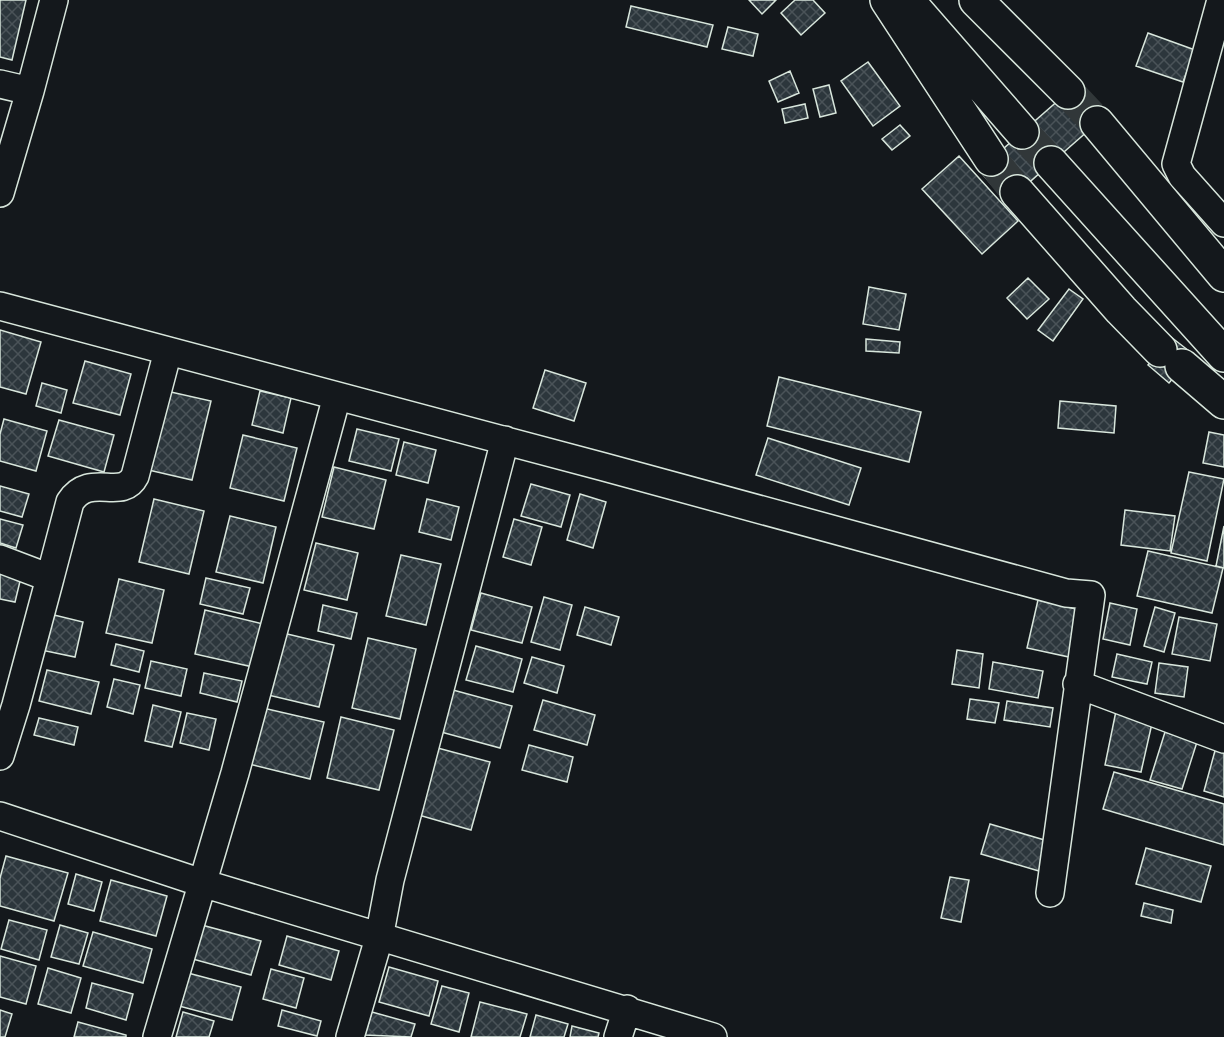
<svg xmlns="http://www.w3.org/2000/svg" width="1224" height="1037" font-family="Mulish,sans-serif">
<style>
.building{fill:url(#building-cross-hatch);stroke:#d8e6dc;stroke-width:1.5}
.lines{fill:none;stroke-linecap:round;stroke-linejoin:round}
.highway-tunnel{stroke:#313739;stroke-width:33;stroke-dasharray:33 16;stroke-linecap:butt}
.minor-casing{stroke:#d8e6dc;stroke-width:30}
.highway-casing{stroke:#d8e6dc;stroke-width:36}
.minor{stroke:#14181c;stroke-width:27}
.highway{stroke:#14181c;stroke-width:33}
</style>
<defs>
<pattern id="building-cross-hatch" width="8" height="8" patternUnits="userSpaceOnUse" patternTransform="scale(1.5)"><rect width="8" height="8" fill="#2c363c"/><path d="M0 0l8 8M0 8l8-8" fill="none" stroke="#4a5358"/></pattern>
</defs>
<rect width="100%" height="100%" fill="#14181c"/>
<path class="building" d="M0,0h26l-14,60 -12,-3z
M749,0h27l-14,14z
M795,0h18l12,13 -24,22 -20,-22z
M631,6l82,19 -6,22 -81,-20z
M728,27l30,7 -5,22 -31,-7z
M1148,33l47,17 -12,32 -47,-16z
M868,62l32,44 -27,20 -32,-45z
M790,71l9,22 -21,9 -9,-21z
M829,85l7,28 -16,4 -7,-28z
M1069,91l28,32 -90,79 -28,-32z
M805,104l3,14 -23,5 -3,-14z
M900,125l10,11 -18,14 -10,-11z
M959,156l59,65 -36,33 -60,-65z
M1028,278l21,21 -22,20 -20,-21z
M869,287l37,7 -7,36 -36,-6z
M1069,289l14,10 -30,42 -15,-11z
M0,330l41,12 -15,52 -26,-7z
M1171,337l22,17 -24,29 -21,-18z
M866,339l34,3 -1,11 -33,-2z
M85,361l46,13 -11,41 -47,-12z
M545,370l41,13 -12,38 -41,-13z
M779,377l142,35 -12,50 -142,-36z
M42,383l25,7 -6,23 -25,-7z
M162,390l49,11 -19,79 -48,-11z
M260,391l31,7 -8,35 -31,-8z
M1060,401l56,5 -2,27 -56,-5z
M4,419l43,12 -11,40 -36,-10v-27z
M59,420l55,15 -10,37 -56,-16z
M357,429l42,10 -8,32 -42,-10z
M1209,432l15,3v32l-21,-4z
M243,435l54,13 -13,53 -54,-13z
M768,438l93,30 -12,37 -93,-30z
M404,442l32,8 -8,33 -32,-8z
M334,467l52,13 -12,49 -52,-12z
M1189,472l35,7 -17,82 -36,-8z
M531,484l39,11 -9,32 -40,-11z
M0,486l29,8 -7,23 -22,-6z
M580,494l26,8 -13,46 -26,-8z
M154,499l50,12 -15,63 -50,-12z
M427,499l32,8 -8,33 -32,-8z
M1125,510l50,6 -5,35 -49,-6z
M230,516l46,11 -13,56 -47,-11z
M0,519l23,6 -7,23 -16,-5z
M514,519l28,8 -11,38 -28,-8z
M1224,526v42l-8,-2z
M316,543l42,10 -11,47 -43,-10z
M1148,551l75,17 -11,45 -75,-17z
M401,555l40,9 -15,61 -40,-9z
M0,568l22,5 -7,29 -15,-3z
M206,578l44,10 -7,26 -43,-10z
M119,579l45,11 -12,53 -46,-10z
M481,593l51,14 -10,36 -51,-13z
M544,597l28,8 -12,45 -29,-8z
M1038,600l42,10 -11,47 -42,-9z
M1110,603l27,6 -7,36 -27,-6z
M323,605l34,8 -6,26 -33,-8z
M585,607l34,10 -8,28 -34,-10z
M1155,607l20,6 -11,39 -20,-6z
M205,610l58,14 -10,43 -58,-13z
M50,614l33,8 -8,35 -34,-7z
M1179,617l38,7 -7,37 -38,-7z
M283,633l51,12 -15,62 -51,-12z
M368,638l48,11 -16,70 -48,-11z
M116,644l28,7 -5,21 -28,-7z
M476,646l46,13 -9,33 -47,-12z
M957,650l26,4 -4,34 -27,-4z
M1117,654l35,8 -5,22 -35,-7z
M532,657l32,9 -7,27 -33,-10z
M151,661l36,8 -6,27 -36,-8z
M993,662l50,9 -5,27 -49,-9z
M1159,663l29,4 -4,30 -29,-4z
M47,670l52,12 -8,32 -52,-13z
M204,673l38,8 -5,21 -37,-9z
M114,679l26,6 -7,29 -26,-7z
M453,690l59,16 -12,42 -59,-16z
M970,699l29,4 -4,20 -28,-4z
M543,700l52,15 -8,30 -53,-15z
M1007,701l46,7 -3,19 -46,-7z
M153,705l28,7 -9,35 -27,-6z
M263,708l61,14 -14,57 -61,-15z
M1116,711l37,8 -12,53 -36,-7z
M187,713l29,6 -7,31 -29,-7z
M341,717l53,13 -15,60 -52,-12z
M39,718l39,9 -4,18 -40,-10z
M1165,732l32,10 -15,47 -32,-9z
M529,745l44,12 -6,25 -45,-12z
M434,747l56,15 -19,68 -56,-16z
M1216,747l8,2v48l-20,-6z
M1114,772l110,32v41l-121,-36z
M990,824l58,17 -9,30 -58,-17z
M1146,848l65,18 -10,36 -65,-18z
M6,856l62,17 -14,48 -54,-15v-28z
M76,874l26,8 -8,29 -26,-7z
M950,877l19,3 -8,42 -20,-4z
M111,880l56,16 -11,40 -56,-15z
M1144,903l29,7 -2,13 -30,-7z
M9,920l38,10 -8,30 -38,-11z
M198,924l63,17 -10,34 -62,-17z
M60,925l28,8 -9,31 -28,-7z
M93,932l59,17 -9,34 -60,-17z
M287,936l52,15 -8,29 -52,-15z
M0,956l36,10 -10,38 -26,-7z
M389,967l49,14 -9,35 -50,-14z
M48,968l33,10 -10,35 -33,-9z
M271,969l33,9 -8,30 -33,-9z
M188,973l53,14 -9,33 -53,-14z
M92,983l41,11 -7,26 -40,-12z
M442,986l27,7 -10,39 -28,-8z
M480,1002l47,12 -7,23h-49z
M0,1010l12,4 -7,23h-5z
M282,1010l39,11 -4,15 -39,-10z
M183,1012l31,9 -5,16h-33z
M372,1012l43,12 -4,13 -46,-2z
M536,1015l32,9 -4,13h-34z
M78,1022l48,13v2h-52z
M572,1026l27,7 -1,4h-28z"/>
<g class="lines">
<path class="highway-tunnel" d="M1068,92l29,31
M1022,132l29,31
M991,159l26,33"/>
<g class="minor-casing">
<path id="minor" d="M1221,0l-45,164 6,12 42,47
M0,84l30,7
M0,193l30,-102 24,-91
M0,306l604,161 462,126 25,2 -41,298
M0,559l50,19 20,-76c20,-31 52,0 65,-26l33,-125
M1077,684l147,55
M0,756l16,-51 34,-127
M0,816l202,67 511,154
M157,1037l78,-264 102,-377
M350,1037l29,-99 11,-58 115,-440
M618,1037l9,-28"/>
</g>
<g class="highway-casing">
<path id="highway" d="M887,0l104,159
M907,0l115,132
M976,0l92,92
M1097,123l127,152
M1051,163l173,192
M1017,192l104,118 39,40
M1182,366l42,36"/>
</g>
<use href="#minor" class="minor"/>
<use href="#highway" class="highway"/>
</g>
</svg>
